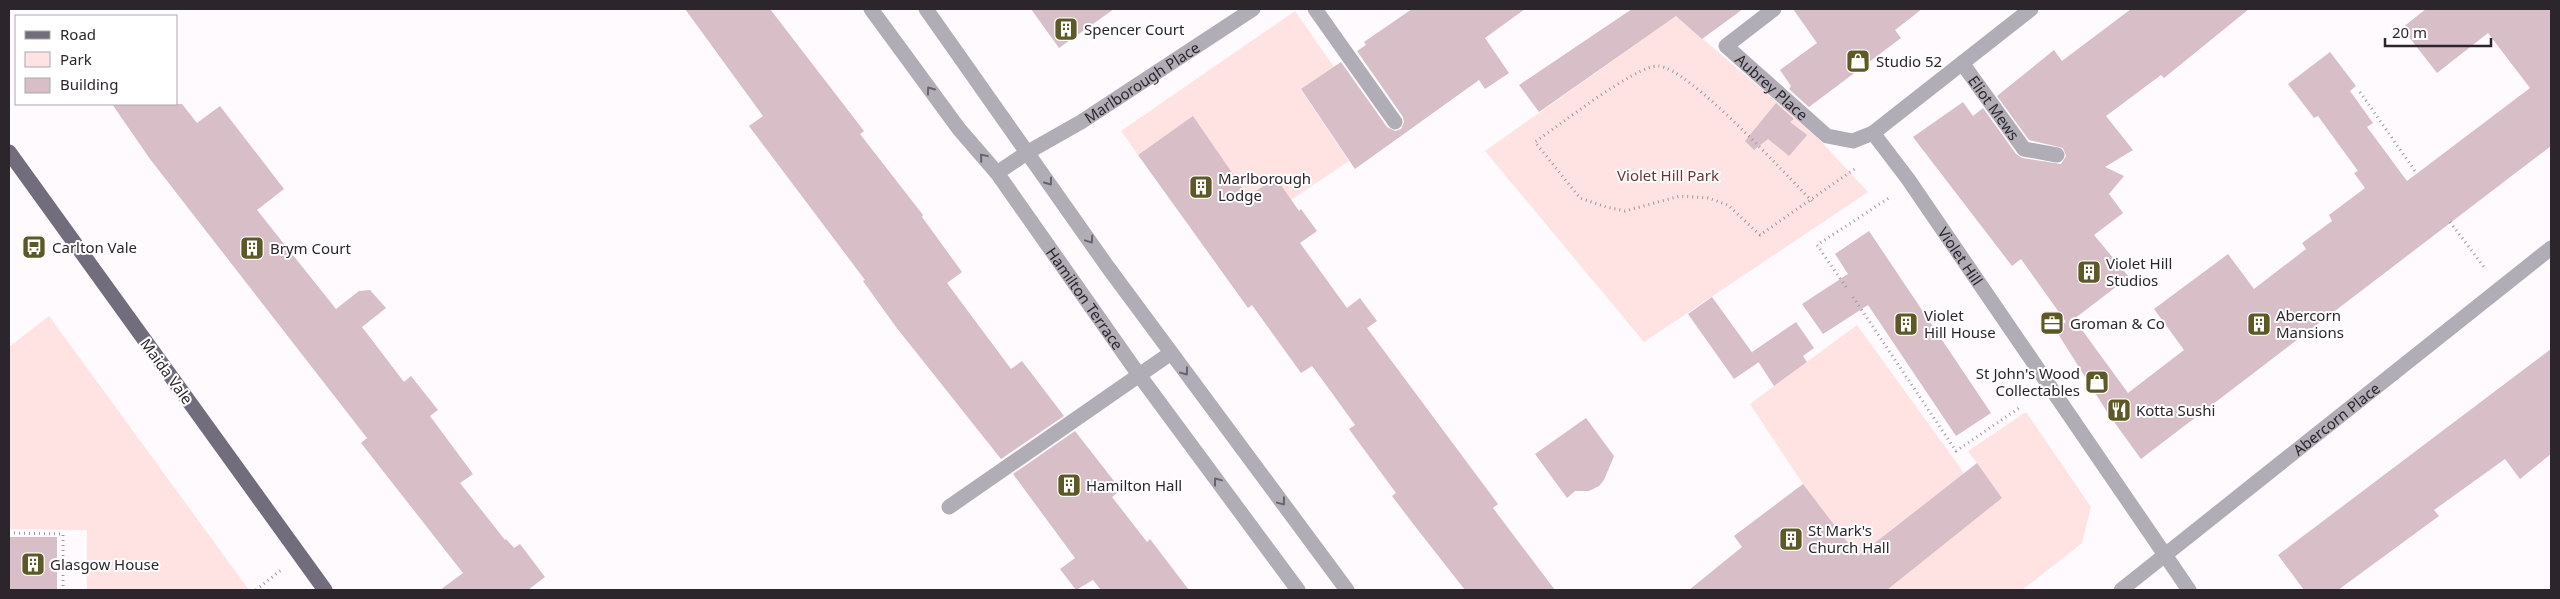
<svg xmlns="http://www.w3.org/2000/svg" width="2560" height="599" font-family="'Noto Sans',sans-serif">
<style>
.green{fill:#fee3e2}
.building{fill:#d7bec7}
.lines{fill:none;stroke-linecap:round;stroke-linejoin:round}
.path{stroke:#9e989e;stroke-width:3;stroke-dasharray:1 4;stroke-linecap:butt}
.service{stroke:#b0adb7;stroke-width:15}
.minor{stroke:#b0adb7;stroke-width:15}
.tertiary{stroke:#b0adb7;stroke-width:15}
.primary{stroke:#716d7d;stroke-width:15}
.oneway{stroke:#67626b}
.labels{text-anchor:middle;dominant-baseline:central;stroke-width:4;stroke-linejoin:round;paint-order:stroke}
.poi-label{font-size:15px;fill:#2c252c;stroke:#fff;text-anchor:start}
.street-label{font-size:15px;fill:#2c252c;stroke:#fff}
.park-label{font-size:15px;fill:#6b3332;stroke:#fff}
</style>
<rect width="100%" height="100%" fill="#fefafe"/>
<path class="green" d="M1295,11l39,56 -33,23 48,71 -58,39 -15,-22 -28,18 -55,-79 -55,38 -17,-24z
M1676,16l137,117 55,59 -224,150 -159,-191z
M49,316l200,274h-162v-60l-78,-1v-182z
M1857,325l107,148 -106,83 -55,-72 -53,-80z
M2026,412l65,95 -9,36 -60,47h-135l115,-92 -34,-47z"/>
<path class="building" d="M685,9h85l94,122 -4,3 63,81 -1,2 40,55 -15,11 64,86 11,-8 42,55 -63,43 -105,-132 -33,-46 2,-1 -116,-154 14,-10z
M1031,9h83l-55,39z
M1412,9h113l-40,29 24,35 -24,16 -6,-9 -124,89 -54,-80 40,-27 46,65 8,4 6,-2 3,-7 -1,-5 -46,-66 9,-6 -2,-3z
M1632,9h111l-41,30 -26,-23 -137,96 -20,-27z
M1793,9h129l-27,21 6,8 -92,69 -20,-18 2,-3 -11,-16 37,-27z
M2131,9h118l-85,69 -3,-3 -55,41 27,34 -28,17 19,9 -15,18 14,19 -29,22 35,42 -55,42 54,74 56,-43 -30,-41 74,-55 26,35 52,-40 -4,-6 30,-22 -3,-6 36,-27 -11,-15 4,-2 -40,-55 -4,2 -26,-34 42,-32 26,34 -6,5 23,32 -6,4 40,54 123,-93 -42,-55 -51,40 -35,-45 24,-19h125v137l-410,313 -32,-44 -54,-86 11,-7 -45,-63 -9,7 -99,-129 50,-35 10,14 10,-8 33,46 6,4 39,6 5,-8 -3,-8 -34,-8 -32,-44 57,-46 8,11z
M1776,103l18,16 -4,3 17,13 -18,21 -21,-17 -14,11 -9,-9z
M112,104h70l15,19 23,-17 64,83 -27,21 79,99 23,-18 11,-1 16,18 -24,19 42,55 7,-6 27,34 -8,6 43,58 -13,9 45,57 1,-1 8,9 6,-4 25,33 -17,13h-88l23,-17 -102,-130 6,-5 -217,-279z
M1193,116l55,80 28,-18 23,33 2,-2 16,22 -17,12 47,65 13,-10 17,23 -10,7 131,176 -5,4 62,82h-90l-51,-65 -22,-29 4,-3 -47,-64 6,-4 -23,-32 -20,-27 -11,7 -49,-68 -4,3 -110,-153z
M1869,231l122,182 -35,23 -88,-131 -45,29 -21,-30 46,-30 -13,-20z
M1712,297l47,65 -25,17 -46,-65z
M1796,322l18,26 -11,8 4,6 -33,24 -22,-34z
M2551,349v105l-31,25 -15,-20 -71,51 5,6 -101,74h-34l-26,-35z
M1586,418l28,38 -10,24 -5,6 -10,5h-14l-8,7 -32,-44z
M1075,431l46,59 -9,7 35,45 3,-3 39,51h-88l-8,-10 -17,10 -16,-21 15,-11 -62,-84z
M1977,463l25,35 -115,92h-198l53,-43 -8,-11 69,-52 55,72z
M9,537h48v53h-48z"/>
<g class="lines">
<path class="path" d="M2360,92l57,82
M1812,201c-26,-26 -124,-134 -154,-135 -22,-1 -101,61 -123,76l45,56 26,9 19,4 55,-15 28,2 20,7 32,30 96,-67
M2450,222l34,45
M1846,287l-29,-42 72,-47
M1853,297l103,154 66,-45
M9,533l54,1v56
M256,590l25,-20"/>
<path class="service" d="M1315,9l80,113
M949,507l222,-154"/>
<g class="minor">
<path id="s1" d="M871,9l88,120 38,44 142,202 159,215"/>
<path d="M926,9l181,257 240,324"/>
<path id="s2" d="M1774,9l-48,37 101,90 26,5 20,-8 158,-124"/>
<path id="s3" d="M1962,63l62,86 33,6"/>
<path id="s4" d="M1873,133l35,46 281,411"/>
<path id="s5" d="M997,173l31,-21 53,-30 172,-113"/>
</g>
<path class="tertiary" id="s6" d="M2121,590l430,-342"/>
<path class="primary" d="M9,152l316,438"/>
</g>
<defs><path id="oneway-chevron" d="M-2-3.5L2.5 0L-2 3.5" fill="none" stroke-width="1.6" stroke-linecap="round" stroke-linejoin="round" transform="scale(1.25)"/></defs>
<g class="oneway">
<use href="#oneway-chevron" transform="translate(930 90) rotate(-126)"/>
<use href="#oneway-chevron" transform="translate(983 157) rotate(-130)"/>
<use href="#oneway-chevron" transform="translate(1049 182) rotate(54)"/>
<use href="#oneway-chevron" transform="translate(1090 240) rotate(56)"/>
<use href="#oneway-chevron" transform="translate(1185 372) rotate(53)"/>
<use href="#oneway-chevron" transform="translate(1217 481) rotate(-127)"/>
<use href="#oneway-chevron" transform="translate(1282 502) rotate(53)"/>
</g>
<defs>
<g id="building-square" transform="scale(1.25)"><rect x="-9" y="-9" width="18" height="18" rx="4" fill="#5d5926" stroke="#fff"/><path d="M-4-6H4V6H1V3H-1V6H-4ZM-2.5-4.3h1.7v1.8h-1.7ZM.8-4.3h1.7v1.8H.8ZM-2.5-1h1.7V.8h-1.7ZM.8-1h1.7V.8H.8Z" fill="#fff"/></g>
<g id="shop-square" transform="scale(1.25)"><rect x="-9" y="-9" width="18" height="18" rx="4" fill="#5d5926" stroke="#fff"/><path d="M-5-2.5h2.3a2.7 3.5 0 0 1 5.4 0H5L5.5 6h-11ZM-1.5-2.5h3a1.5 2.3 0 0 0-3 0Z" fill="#fff"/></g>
<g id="bus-square" transform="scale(1.25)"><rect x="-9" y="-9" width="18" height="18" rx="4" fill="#5d5926" stroke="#fff"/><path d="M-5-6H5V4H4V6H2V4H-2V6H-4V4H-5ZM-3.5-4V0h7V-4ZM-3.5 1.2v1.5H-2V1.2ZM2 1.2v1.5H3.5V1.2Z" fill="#fff"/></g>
<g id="office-square" transform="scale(1.25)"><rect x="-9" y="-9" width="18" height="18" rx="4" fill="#5d5926" stroke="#fff"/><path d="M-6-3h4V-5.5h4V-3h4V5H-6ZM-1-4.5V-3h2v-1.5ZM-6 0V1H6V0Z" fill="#fff"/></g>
<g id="restaurant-square" transform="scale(1.25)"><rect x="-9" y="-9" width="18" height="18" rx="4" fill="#5d5926" stroke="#fff"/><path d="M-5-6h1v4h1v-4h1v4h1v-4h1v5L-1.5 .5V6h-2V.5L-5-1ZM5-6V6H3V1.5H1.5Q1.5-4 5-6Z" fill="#fff"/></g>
</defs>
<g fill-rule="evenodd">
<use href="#building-square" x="1066" y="29"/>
<use href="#shop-square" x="1858" y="61"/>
<use href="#building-square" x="1201" y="187"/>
<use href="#bus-square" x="34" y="247"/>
<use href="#building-square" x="252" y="248"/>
<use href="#building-square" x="2089" y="272"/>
<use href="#office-square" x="2052" y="323"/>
<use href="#building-square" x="1906" y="324"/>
<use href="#building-square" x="2259" y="324"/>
<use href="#shop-square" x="2097" y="382"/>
<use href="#restaurant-square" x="2119" y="410"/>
<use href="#building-square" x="1069" y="485"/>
<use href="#building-square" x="1791" y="539"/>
<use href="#building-square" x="33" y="564"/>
</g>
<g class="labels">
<g class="poi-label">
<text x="1084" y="29">Spencer Court</text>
<text x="1876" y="61">Studio 52</text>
<text x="1218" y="178">Marlborough<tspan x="1218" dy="17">Lodge</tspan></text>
<text x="52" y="247">Carlton Vale</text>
<text x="270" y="248">Brym Court</text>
<text x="2106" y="263">Violet Hill<tspan x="2106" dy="17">Studios</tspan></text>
<text x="1924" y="315">Violet<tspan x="1924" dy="17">Hill House</tspan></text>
<text x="2276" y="315">Abercorn<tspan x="2276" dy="17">Mansions</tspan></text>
<text x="2070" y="323">Groman &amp; Co</text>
<text x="2080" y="373" text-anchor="end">St John's Wood<tspan x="2080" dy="17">Collectables</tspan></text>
<text x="2136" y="410">Kotta Sushi</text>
<text x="1086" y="485">Hamilton Hall</text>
<text x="1808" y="530">St Mark's<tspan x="1808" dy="17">Church Hall</tspan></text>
<text x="50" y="564">Glasgow House</text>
</g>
<g class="street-label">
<text stroke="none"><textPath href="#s5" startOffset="171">Marlborough Place</textPath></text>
<text stroke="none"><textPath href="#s2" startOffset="122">Aubrey Place</textPath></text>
<text stroke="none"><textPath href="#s3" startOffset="55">Eliot Mews</textPath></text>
<text stroke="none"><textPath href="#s4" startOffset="151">Violet Hill</textPath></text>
<text stroke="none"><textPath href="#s1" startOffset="360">Hamilton Terrace</textPath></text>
<text transform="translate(167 371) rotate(54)">Maida Vale</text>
<text stroke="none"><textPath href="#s6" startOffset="275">Abercorn Place</textPath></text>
</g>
<g class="park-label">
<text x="1668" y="175">Violet Hill Park</text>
</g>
</g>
<rect width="2560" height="599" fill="none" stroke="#2c252c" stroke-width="20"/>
<rect x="15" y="15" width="162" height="90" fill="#ffffff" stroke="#aba8ab"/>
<rect x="25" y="31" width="25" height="8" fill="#716d7d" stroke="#aba8ab"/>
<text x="60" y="40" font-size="15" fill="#2c252c">Road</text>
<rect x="25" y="52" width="25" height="15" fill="#fee3e2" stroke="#aba8ab"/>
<text x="60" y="65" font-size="15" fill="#2c252c">Park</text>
<rect x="25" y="78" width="25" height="15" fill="#d7bec7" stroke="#aba8ab"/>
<text x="60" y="90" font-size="15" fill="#2c252c">Building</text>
<path d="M2385 38v8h106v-8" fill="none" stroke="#2c252c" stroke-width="2.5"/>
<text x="2392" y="38" font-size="15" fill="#2c252c" stroke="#ffffff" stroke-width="4" paint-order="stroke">20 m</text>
</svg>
